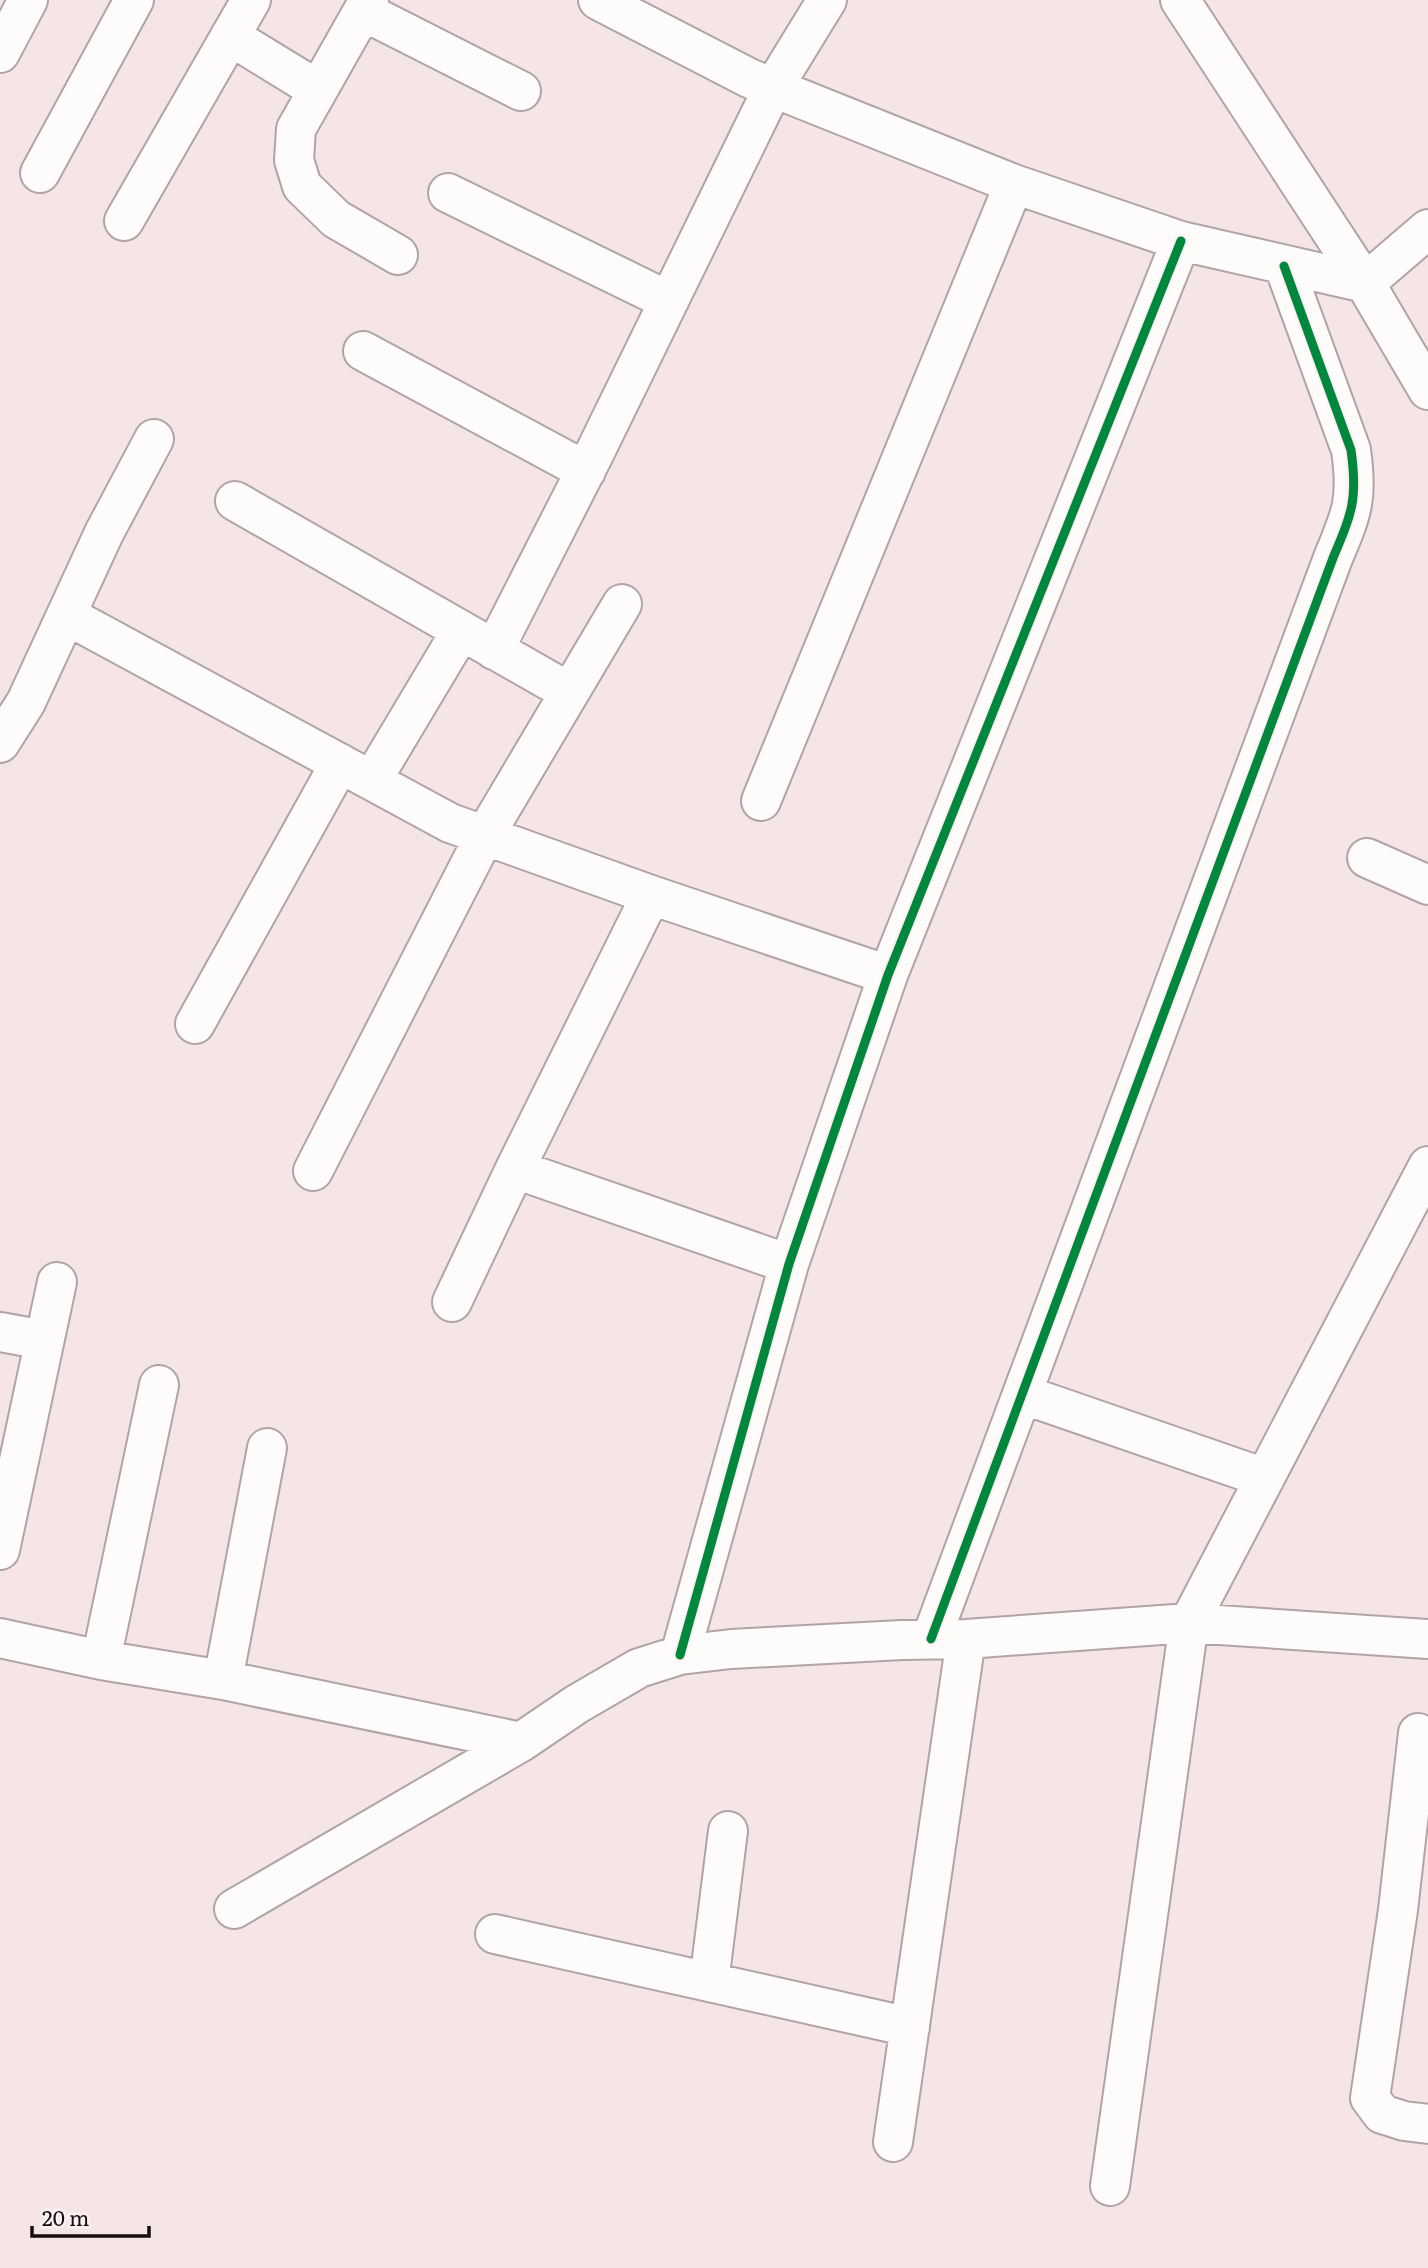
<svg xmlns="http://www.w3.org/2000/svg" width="1428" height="2268" font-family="Literata,serif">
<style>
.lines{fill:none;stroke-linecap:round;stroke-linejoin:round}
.street-casing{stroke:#b1a4a6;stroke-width:42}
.street{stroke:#fefbfb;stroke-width:38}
.cycleway-casing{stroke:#fdf0f2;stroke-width:13}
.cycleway{stroke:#00873e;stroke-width:9}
</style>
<rect width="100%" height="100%" fill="#f5e5e7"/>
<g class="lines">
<g class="street-casing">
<path id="street" d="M369,0l-73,129 -2,31 8,26 34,33 62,36
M598,0l151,78 265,106 167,57 184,42
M1180,0l185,283 63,107
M363,11l158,80
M230,36l88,54
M0,53l28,-53
M40,173l94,-173
M448,193l221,108
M124,221l127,-221
M1365,283l63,-54
M363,351l223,120
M235,501l334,191
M68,616l382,207 201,72 237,80
M494,650l99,-194 180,-368 54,-88
M0,743l26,-41 78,-169 50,-94
M372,780l89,-149
M761,801l253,-617
M1367,858l61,27
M195,1024l145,-261
M515,1169l274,95
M313,1171l172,-336 137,-231
M452,1302l63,-133 136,-274
M0,1332l44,8
M1022,1394l243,84
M0,1550l57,-268
M0,1638l101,22 122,20 298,62
M931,1639l402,-1081c19,-45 25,-59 18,-108l-67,-184
M680,1655l109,-391 99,-289 293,-734
M101,1660l58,-275
M223,1680l44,-232
M1418,1733l-20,177 -28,188 12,16 22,7 24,3
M234,1909l287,-167 56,-38 62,-36 41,-13 51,-6 171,-9 64,-1 223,-16 239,16
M495,1934l415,93
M709,1982l19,-151
M893,2142l73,-503
M1110,2186l79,-563 239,-457"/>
</g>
<use href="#street" class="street"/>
<g class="cycleway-casing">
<path id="cycleway" d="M931,1639l402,-1081c19,-45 25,-59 18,-108l-67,-184
M680,1655l109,-391 99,-289 293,-734"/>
</g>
<use href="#cycleway" class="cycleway"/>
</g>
<path d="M32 2226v10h117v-10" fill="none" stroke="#170e0f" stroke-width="3.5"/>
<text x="42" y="2226" font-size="21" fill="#170e0f" stroke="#fdf0f2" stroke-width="5" paint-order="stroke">20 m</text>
</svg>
